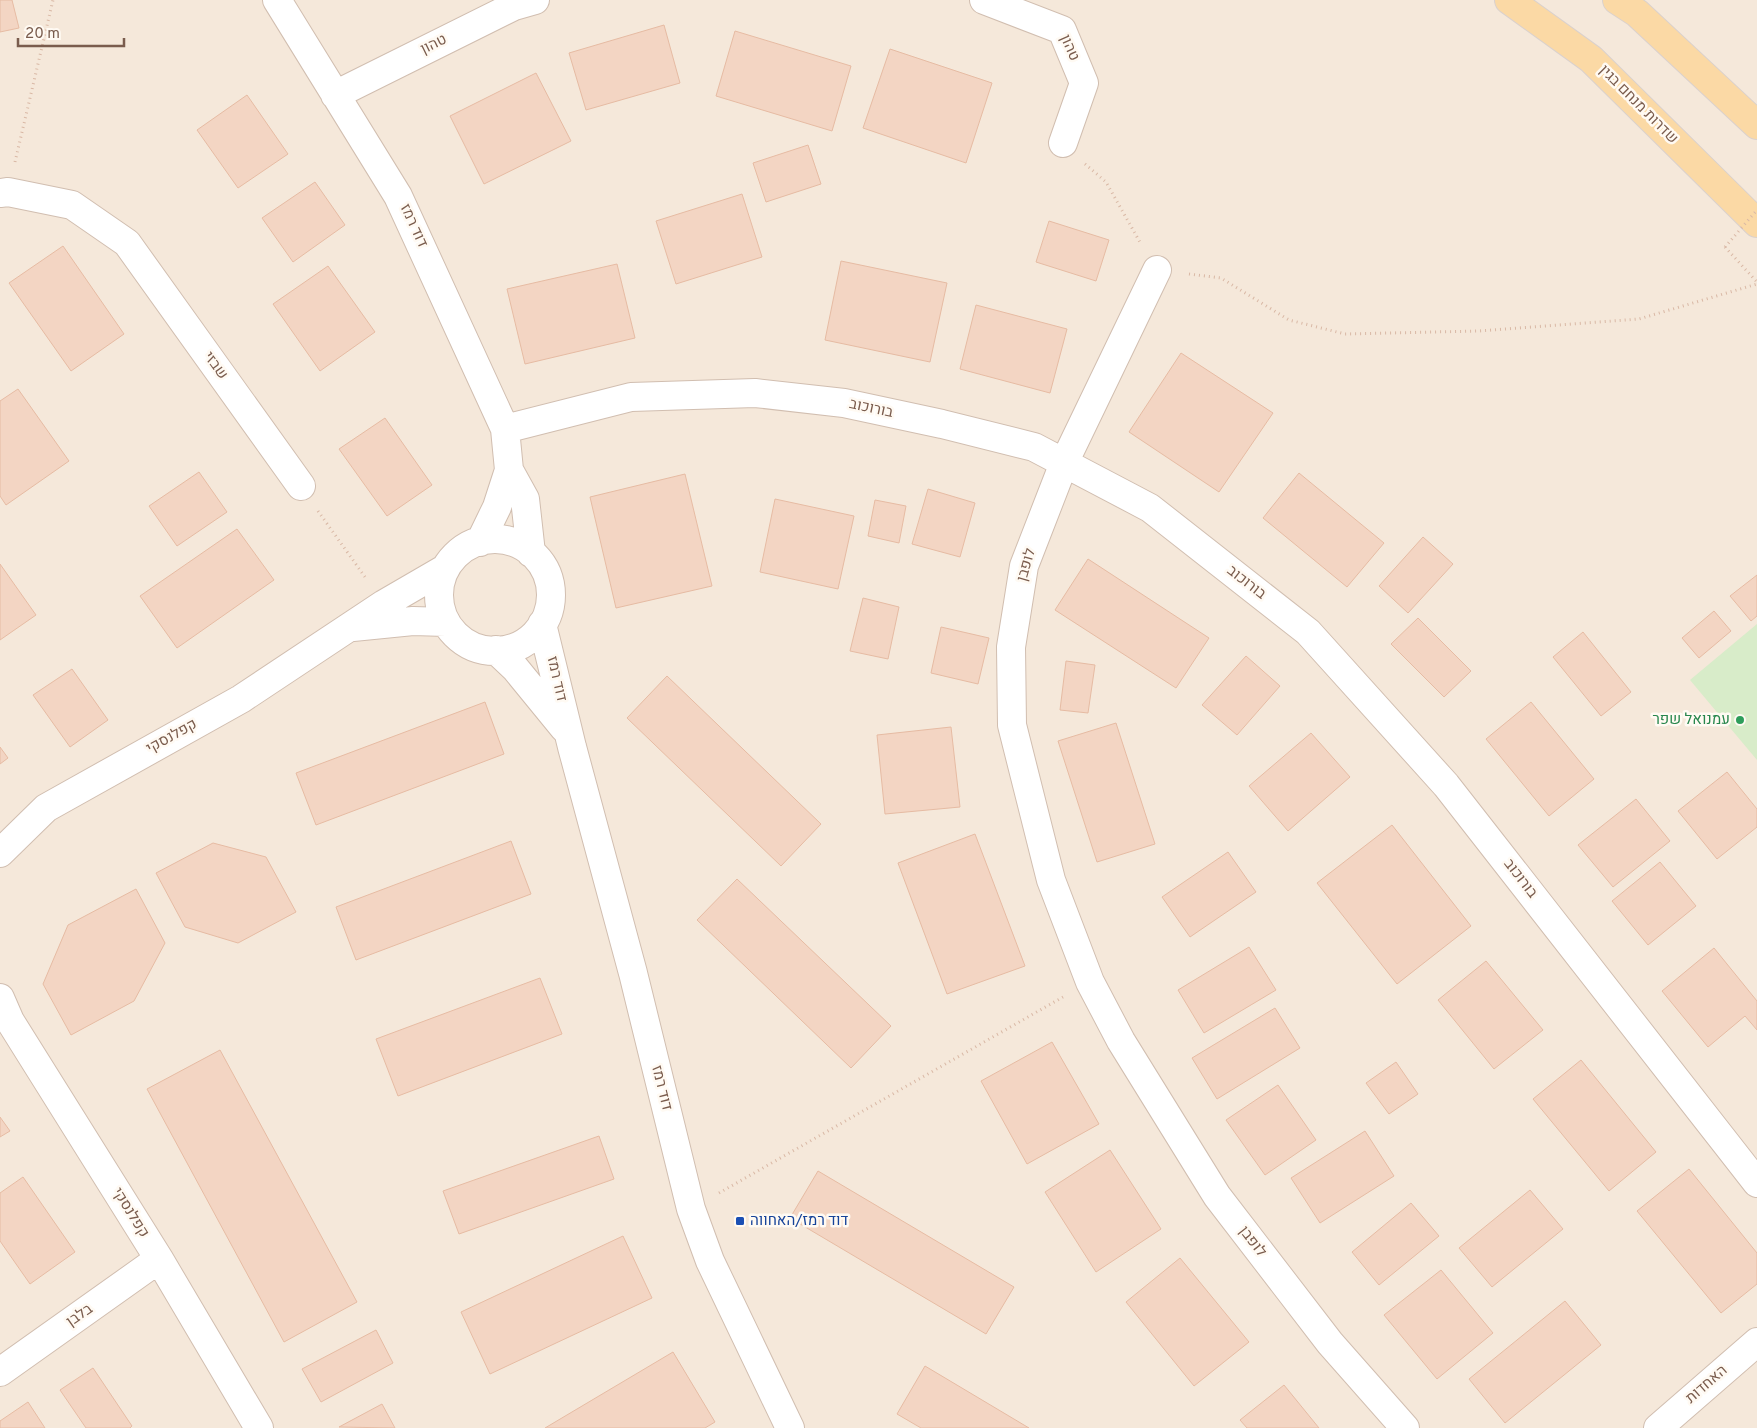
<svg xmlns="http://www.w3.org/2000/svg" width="1757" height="1428" font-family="Overpass,Heebo,sans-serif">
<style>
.residential{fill:#f5e8da}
.green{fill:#d8ecc9}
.building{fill:#f3d5c3;stroke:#e6bba3}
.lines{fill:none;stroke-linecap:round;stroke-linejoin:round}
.minor-casing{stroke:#d1beb0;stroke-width:30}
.major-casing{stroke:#dad1cd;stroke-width:30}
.path{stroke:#d9b8a5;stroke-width:3;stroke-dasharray:1 4;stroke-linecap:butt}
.minor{stroke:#fff;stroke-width:28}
.major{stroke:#fbd9a5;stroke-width:28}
.path-bridge{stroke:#d9b8a5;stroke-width:3;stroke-dasharray:1 4;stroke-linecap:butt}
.leisure-dot{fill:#2e9e5b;stroke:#fffaf3;stroke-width:2}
.transit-dot{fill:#1a4fb4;stroke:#fffaf3;stroke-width:2}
.labels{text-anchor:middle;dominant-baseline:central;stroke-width:5;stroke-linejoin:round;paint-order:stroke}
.street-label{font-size:15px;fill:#7a5c4d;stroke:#fffaf3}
.leisure-label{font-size:15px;fill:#27864d;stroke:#fffaf3;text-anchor:end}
.transit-label{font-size:15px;fill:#164399;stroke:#fffaf3;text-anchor:start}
</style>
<rect width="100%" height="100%" fill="#fdf6ec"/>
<path class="residential" d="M0,0h1757v1428h-1757z"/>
<path class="green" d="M1757,624v136l-67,-80z"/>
<path class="building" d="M0,0h12l7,28 -19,4z
M664,25l16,58 -94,27 -17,-57z
M735,31l116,35 -19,65 -116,-35z
M890,49l102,34 -26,80 -103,-35z
M536,73l35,68 -87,43 -34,-68z
M247,95l41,59 -50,34 -41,-58z
M808,145l13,39 -55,18 -13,-39z
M315,182l30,43 -52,37 -31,-44z
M742,194l20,63 -86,27 -20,-63z
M1049,221l60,19 -13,41 -60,-19z
M63,246l61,88 -53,37 -62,-88z
M841,261l106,22 -17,79 -105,-22z
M617,264l18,74 -110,26 -18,-75z
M328,266l47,66 -55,39 -47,-67z
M976,305l91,24 -17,64 -90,-24z
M1181,353l92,60 -54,79 -90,-60z
M18,389l51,72 -63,44 -6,-9v-95z
M385,418l47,67 -45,31 -48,-67z
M199,472l28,40 -50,34 -28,-40z
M1299,473l85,70 -37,44 -84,-69z
M685,474l27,112 -96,22 -26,-111z
M928,489l47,14 -15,54 -48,-13z
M775,499l79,17 -16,73 -78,-17z
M875,500l31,6 -7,37 -31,-7z
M237,529l37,51 -97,68 -37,-52z
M1423,537l30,27 -45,49 -29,-27z
M1088,559l121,79 -33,50 -121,-78z
M0,564l36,51 -36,25z
M1757,575v41l-6,5 -21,-25z
M863,598l36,9 -11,52 -38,-8z
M1714,611l17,20 -32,27 -17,-20z
M1418,618l53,53 -27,26 -53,-53z
M941,627l48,11 -11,46 -47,-11z
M1583,632l48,60 -30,24 -48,-59z
M1246,656l34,30 -43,49 -35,-30z
M1066,661l29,4 -7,48 -28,-3z
M72,669l36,51 -38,27 -37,-52z
M667,676l154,148 -40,42 -154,-148z
M485,702l19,52 -188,71 -20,-52z
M1531,702l63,77 -45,37 -63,-77z
M1116,723l39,121 -58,18 -39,-121z
M951,727l9,80 -75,7 -8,-79z
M1311,733l39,44 -62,54 -39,-45z
M0,747l8,11 -8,6z
M1727,772l30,37v18l-40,32 -39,-48z
M1636,799l34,42 -57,46 -35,-42z
M1392,825l79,101 -74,58 -80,-101z
M975,834l50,132 -78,28 -49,-131z
M511,841l20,53 -175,66 -20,-53z
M213,843l53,14 30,55 -58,31 -53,-16 -29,-54z
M1228,852l28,40 -66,45 -28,-40z
M1660,862l36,44 -48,39 -36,-44z
M737,879l154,147 -40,42 -154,-148z
M136,889l29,54 -31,58 -63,34 -28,-51 25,-59z
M1249,947l27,43 -72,43 -26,-43z
M1714,948l43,53v29l-12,-14 -37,31 -46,-56z
M1486,961l57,69 -49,39 -56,-69z
M540,978l22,56 -164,62 -22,-57z
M1275,1008l25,40 -83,51 -25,-41z
M1052,1042l47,82 -72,40 -46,-83z
M220,1050l137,252 -73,40 -137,-253z
M1581,1060l75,92 -47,39 -76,-92z
M1396,1062l22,32 -29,20 -23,-31z
M1278,1085l38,55 -51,35 -39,-55z
M0,1117l10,14 -10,6z
M1365,1131l29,45 -74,47 -29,-45z
M599,1136l15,43 -155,55 -16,-43z
M1110,1150l51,79 -65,43 -51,-80z
M1689,1169l68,84v31l-36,29 -84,-102z
M818,1171l196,116 -28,47 -196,-116z
M23,1177l52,75 -45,32 -30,-43v-48z
M1530,1190l33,39 -71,58 -33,-39z
M1411,1203l28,33 -60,49 -27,-33z
M623,1236l29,62 -162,76 -29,-62z
M1180,1258l69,84 -55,44 -68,-84z
M1441,1270l52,63 -56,46 -53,-64z
M1565,1301l36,44 -96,78 -36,-44z
M376,1330l17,33 -72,39 -19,-33z
M673,1352l42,70 -10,6h-160z
M925,1366l104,62h-108l-24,-14z
M93,1368l39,58 -2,2h-44l-26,-38z
M1284,1385l35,43h-72l-7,-8z
M28,1402l17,26h-45v-7z
M382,1404l13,24 -56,-1z"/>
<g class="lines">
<g class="minor-casing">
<path id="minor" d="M277,0l121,196 107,233 4,41 -12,37 -17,35
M984,0l78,30 22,53 -21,60
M335,95l179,-89 21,-6
M0,193l8,-1 64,13 55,38 174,243
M1157,270l-93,193 -40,103 -13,81 1,78 39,155 39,102 31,59 96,155 113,147 75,85
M505,429l126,-32 124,-4 89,10 98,21 92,23 116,61 158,124 138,153 311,398
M509,470l16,29 6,54
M439 595a56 56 0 1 1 112 0a56 56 0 1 1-112 0Z
M542,624l30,123 61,226 58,236 19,52 80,167
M353,627l60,-6 33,1
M496,650l19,18 49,60
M0,853l46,-45 195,-109 143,-95 62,-36
M0,998l10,23 149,238 100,169
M0,1372l159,-113
M1658,1428l99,-86"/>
</g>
<g class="major-casing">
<path id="major" d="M1509,0l82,59 166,164
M1617,0l20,13 120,112"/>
</g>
<path class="path" d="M15,162l38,-162
M1085,164l21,18 35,62
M1725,247l32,35
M1189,274l32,4 68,42 56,14 134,-3 160,-12 118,-35
M318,511l47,66
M719,1193l344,-196"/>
<use href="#minor" class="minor"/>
<use href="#major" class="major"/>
<path class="path-bridge" d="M1725,247l32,-37"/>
</g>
<circle class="leisure-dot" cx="1740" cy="720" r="5"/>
<rect class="transit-dot" x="735" y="1216" width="10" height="10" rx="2.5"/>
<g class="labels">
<g class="street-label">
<text transform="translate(434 45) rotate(-26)">טהון</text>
<text transform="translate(1069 48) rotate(66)">טהון</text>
<text transform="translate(1638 105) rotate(45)">שדרות מנחם בגין</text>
<text transform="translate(413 226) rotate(65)">דוד רמז</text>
<text transform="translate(215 366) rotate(54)">שבזי</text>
<text transform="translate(871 409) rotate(12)">בורוכוב</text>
<text transform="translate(1027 565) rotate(-74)">לופבן</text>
<text transform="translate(1246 583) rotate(38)">בורוכוב</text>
<text transform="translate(556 679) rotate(77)">דוד רמז</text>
<text transform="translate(172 737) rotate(-29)">קפלנסקי</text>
<text transform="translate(1520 879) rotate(52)">בורוכוב</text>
<text transform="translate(661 1088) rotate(76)">דוד רמז</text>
<text transform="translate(130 1213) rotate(58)">קפלנסקי</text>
<text transform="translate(1252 1242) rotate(52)">לופבן</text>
<text transform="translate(80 1316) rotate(-35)">בלבן</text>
<text transform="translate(1707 1385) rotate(-41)">האחדות</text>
</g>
<g class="leisure-label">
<text x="1730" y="720">עמנואל שפר</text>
</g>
<g class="transit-label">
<text x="750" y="1221">דוד רמז/האחווה</text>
</g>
</g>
<path d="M18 38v8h106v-8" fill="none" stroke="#7a5c4d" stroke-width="2.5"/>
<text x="25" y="38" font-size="15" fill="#7a5c4d" stroke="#fffaf3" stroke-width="4" paint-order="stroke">20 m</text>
</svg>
